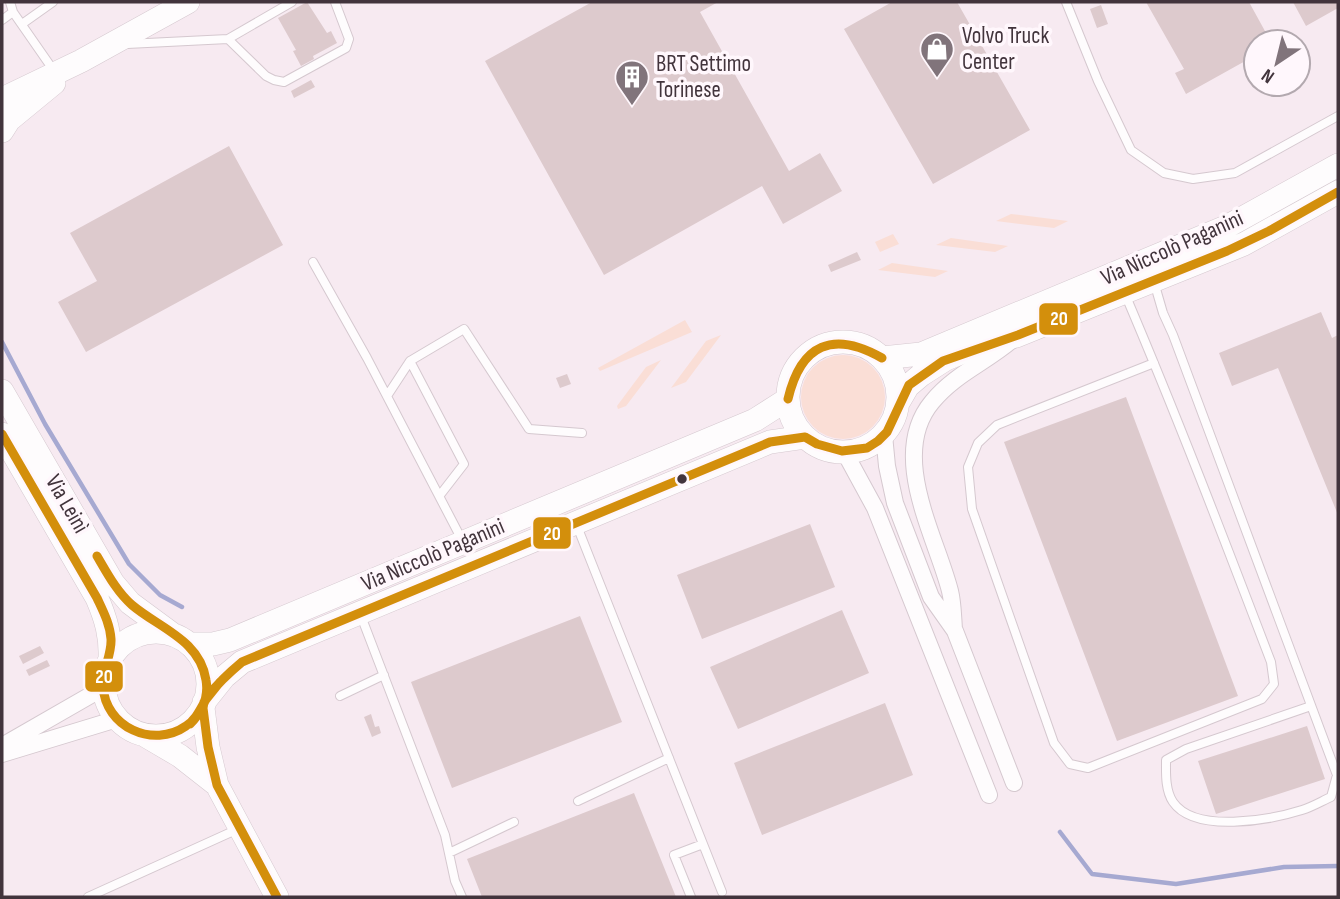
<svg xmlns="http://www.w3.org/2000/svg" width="1340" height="899" font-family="'Sofia Sans Condensed',sans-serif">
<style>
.green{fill:#faded6}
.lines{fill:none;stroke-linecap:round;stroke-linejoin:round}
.stream{stroke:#a6a9d1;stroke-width:4.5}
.building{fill:#ddcacd}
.lane-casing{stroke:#d5c8cf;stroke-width:10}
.street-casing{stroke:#d5c8cf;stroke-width:18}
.secondary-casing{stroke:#d5c8cf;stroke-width:24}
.lane{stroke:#fefcfd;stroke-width:8}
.street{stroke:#fefcfd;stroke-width:16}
.secondary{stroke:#fefcfd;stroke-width:23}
.bus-1-casing{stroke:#fff7fc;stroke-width:14}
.bus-1{stroke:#d38f0c;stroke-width:9}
.bus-dot{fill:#42343c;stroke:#fff7fc;stroke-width:2.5}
.labels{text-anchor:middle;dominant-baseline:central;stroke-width:7;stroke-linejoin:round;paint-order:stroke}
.poi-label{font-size:23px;fill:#42343c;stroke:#fff7fc;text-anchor:start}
.street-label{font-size:23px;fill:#42343c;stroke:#fff7fc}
.line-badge{stroke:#fff7fc;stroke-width:2.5}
.badge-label{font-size:19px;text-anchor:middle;font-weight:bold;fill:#fff}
</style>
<rect width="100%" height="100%" fill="#f7eaf1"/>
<path class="green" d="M1011,214l57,7 -14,7 -58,-7z
M893,234l6,10 -19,8 -5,-10z
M951,238l57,8 -13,6 -59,-7z
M892,263l56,8 -13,6 -57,-7z
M685,320l7,12 -92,39 -2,-3z
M721,335l-35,47 -15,6 35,-47z
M801 397a42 42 0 1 1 84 0a42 42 0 1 1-84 0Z
M661,360l-35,46 -8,3 -1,-3 29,-39z"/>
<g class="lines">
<path class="stream" d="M2,342l43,82 84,140 31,31 22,12
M1060,832l32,42 84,10 108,-17 54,-1"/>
</g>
<path class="building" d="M307,2l20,31 4,-2 6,12 -24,13 1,3 -13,7 -8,-15 3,-1 -18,-32z
M592,2h126l-18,10 89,159 31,-18 22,38 -59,33 -21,-38 -158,89 -119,-214z
M892,2h65l73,128 -97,54 -89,-155z
M1146,2h103l22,40h-15v13l-70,39 -11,-21 9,-4z
M1293,2h45v6l-32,18z
M1101,5l7,19 -11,4 -7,-19z
M311,80l4,7 -21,11 -3,-7z
M229,146l54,99 -197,107 -28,-50 39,-21 -27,-48z
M857,252l4,8 -30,12 -3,-7z
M1321,312l11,26 6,-3v180l-60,-147 -46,18 -13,-33z
M567,374l4,10 -11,4 -4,-10z
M1126,397l112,299 -121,45 -113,-299z
M810,524l25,63 -133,52 -25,-64z
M842,610l27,63 -131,56 -28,-62z
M580,616l42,106 -170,66 -41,-106z
M40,646l4,7 -21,11 -4,-8z
M47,660l3,6 -21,10 -3,-6z
M885,703l28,72 -151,60 -28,-72z
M371,714l4,13 4,-1 2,7 -9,4 -8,-20z
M1307,726l18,53 -109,35 -18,-53z
M634,793l42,104h-194l-15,-38z"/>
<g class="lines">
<g class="lane-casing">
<path id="lane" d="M10,2l3,10
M1066,2l32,79 33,69 33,23 29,6 42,-6 103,-57
M2,20l11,-8 41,59
M22,24l31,-22
M228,39l64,-37
M127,44l101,-5 38,37 8,4 10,2 62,-34 3,-9 -14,-37
M313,262l54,96 95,182
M1154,282l9,31 10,22 164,440 -6,22c-9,4 -19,10 -29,13 -32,10 -107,24 -129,-8 -8,-12 -7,-29 -7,-42l20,-11 125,-43
M1125,294c52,122 99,245 146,368l3,22 -12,15 -174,69 -18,-4 -16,-21 -82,-234 -4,-42 10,-24 19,-18 157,-62
M387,396l23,-35
M440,495l24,-31 -54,-103 54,-32 65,100 53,4
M577,526l145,366
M361,616l84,219 10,46 7,16
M340,696l44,-21
M578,801l91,-43
M449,853l65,-31
M88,897l150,-68
M691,897l-17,-42 29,-11"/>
</g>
<g class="street-casing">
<path id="street" d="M884,435l3,31 8,37 36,94 24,34 59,152
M845,453l30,55 114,287
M954,629c-1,-13 -1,-26 -4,-38 -14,-55 -62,-136 -18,-189 23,-28 53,-39 80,-62
M2,746l101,-58
M2,754l115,-35"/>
</g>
<g class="secondary-casing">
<path id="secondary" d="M2,99l79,-38 107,-59
M2,131l7,-11 45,-37
M788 397a55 55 0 1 1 110 0a55 55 0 1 1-110 0Z
M882,358l39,-4 307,-128 110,-61
M2,391l111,192 17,20 42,31
M898,403l10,-17 13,-11 25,-16 29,-12 41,-11 228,-92 94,-52
M2,434l95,164c9,21 14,38 13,61
M104 684a52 52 0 1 1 104 0a52 52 0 1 1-104 0Z
M189,644h24l17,-4 525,-220 33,-21
M204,702l20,-25 18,-15 528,-220 35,-5
M203,708l5,39 9,38 60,112
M146,736l34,20 37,29"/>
</g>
<use href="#lane" class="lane"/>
<use href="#street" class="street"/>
<use href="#secondary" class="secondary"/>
<g class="bus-1-casing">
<path id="bus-1" d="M788,399c13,-55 45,-69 94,-41
M2,434l95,164c6,13 13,26 14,41 1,16 -9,31 -8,47 2,41 50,63 83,40 11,-7 15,-19 22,-30 10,-13 22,-24 34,-34l528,-220 35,-5
M805,437l12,7 25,7 25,-3 11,-7 9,-9 22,-47 34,-24 75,-26 209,-84 42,-20 69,-39
M97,556c10,17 20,36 35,49 27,23 68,35 74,75 3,17 -4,32 -16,44
M220,682l-16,20 -1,6 5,39 9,38 60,112"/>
</g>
<use href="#bus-1" class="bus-1"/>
</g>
<defs>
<g id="shop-pin" transform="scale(1.75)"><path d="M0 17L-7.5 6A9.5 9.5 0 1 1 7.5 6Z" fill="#81747b" stroke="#fff7fc"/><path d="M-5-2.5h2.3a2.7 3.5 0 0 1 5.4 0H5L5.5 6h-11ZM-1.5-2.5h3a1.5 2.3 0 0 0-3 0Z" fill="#fff"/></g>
<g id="building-pin" transform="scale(1.75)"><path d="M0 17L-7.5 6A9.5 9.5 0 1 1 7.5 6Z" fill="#81747b" stroke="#fff7fc"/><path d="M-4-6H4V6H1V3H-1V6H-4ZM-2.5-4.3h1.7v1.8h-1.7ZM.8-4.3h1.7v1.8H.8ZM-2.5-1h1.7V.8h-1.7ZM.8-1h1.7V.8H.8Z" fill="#fff"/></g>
</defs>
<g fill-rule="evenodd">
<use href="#shop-pin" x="937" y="49"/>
<use href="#building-pin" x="632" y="77"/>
</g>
<circle class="bus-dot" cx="682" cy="479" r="6"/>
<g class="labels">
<g class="poi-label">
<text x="962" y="36">Volvo Truck<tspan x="962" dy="26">Center</tspan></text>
<text x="656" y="64">BRT Settimo<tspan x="656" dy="26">Torinese</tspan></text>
</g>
<g class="street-label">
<text transform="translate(1172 248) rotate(-24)">Via Niccolò Paganini</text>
<text transform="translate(67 504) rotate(60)">Via Leinì</text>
<text transform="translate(433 555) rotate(-23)">Via Niccolò Paganini</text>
</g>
</g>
<g class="line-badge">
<rect x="1038" y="302" width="41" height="34" rx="7" fill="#d38f0c"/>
<rect x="532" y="516" width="40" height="34" rx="7" fill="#d38f0c"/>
<rect x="84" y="660" width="40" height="33" rx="7" fill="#d38f0c"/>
</g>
<g class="badge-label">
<text x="1059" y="325">20</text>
<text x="552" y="540">20</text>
<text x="104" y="683">20</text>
</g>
<rect width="1340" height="899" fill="none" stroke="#42343c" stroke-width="7"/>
<g transform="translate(1277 63) rotate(215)"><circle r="33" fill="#fff7fc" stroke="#b3a9af" stroke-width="2"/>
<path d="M0-5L12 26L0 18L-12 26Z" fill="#81747b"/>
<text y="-10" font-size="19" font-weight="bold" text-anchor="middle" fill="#42343c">N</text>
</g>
</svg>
